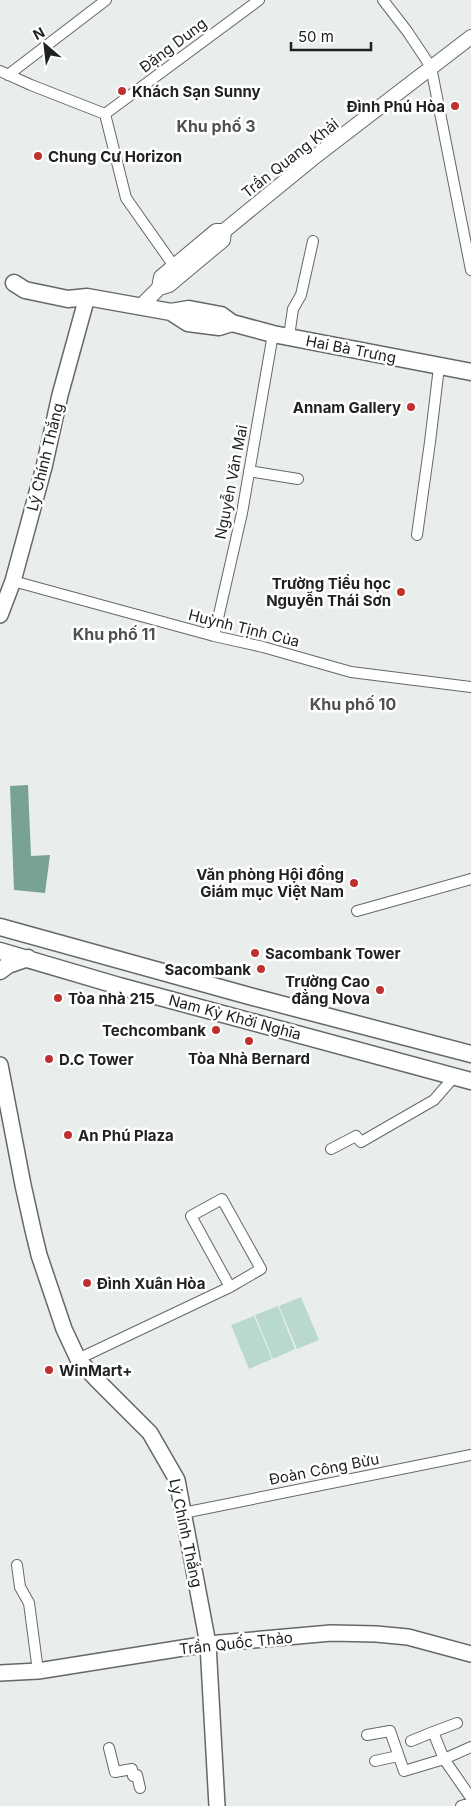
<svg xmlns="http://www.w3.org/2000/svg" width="471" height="1806" font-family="Inter,sans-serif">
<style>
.green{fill:#b9d9cf}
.water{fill:#77a295}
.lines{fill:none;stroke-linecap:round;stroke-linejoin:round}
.minor-casing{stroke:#646867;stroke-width:12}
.tertiary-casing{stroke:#646867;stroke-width:16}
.secondary-casing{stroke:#646867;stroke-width:18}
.primary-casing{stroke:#646867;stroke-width:19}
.minor{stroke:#fff;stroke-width:10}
.tertiary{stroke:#fff;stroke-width:14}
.secondary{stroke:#fff;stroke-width:15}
.primary{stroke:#fff;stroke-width:16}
.poi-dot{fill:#bf3031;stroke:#fff;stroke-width:2}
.labels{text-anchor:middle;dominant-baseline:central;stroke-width:5;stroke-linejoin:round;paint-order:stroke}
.street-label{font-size:15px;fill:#202221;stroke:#fff}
.poi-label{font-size:15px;font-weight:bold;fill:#202221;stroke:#fff;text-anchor:start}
.neighbourhood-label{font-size:16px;font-weight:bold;fill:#4d514f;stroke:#fff}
</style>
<rect width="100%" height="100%" fill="#e9eeec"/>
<path class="green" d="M301,1297l18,43 -22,9 -18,-43z
M278,1306l17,43 -22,10 -18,-44z
M254,1316l18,43 -23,10 -18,-44z"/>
<path class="water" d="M28,785l3,71 19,-1 -5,38 -31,-3 -4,-104z"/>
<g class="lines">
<g class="minor-casing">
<path id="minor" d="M383,0l24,31 24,36 40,203
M0,71l31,14 74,29 21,84 48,68
M8,75l98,-75
M105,114l154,-114
M289,336l4,-27 8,-14 12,-54
M249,471l49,8
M417,535l13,-93 9,-75
M13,581l201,55 49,11 88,25 120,15
M214,636l28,-123 31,-179
M357,911l114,-32
M331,1149l25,-13 5,6 73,-42 20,-23
M78,1359l152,-72 31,-18 -39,-70 -31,17 39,71
M183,1513l288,-58
M17,1565l3,22 9,16 9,68
M433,1732l24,-9
M367,1735l23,-4 14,40 40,-12 27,-12
M411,1741l22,-9 11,27 27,39
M109,1748l6,24 17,-3 1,7 4,-1 3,13
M375,1761l23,-5
M461,1806l10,-3"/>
</g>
<g class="tertiary-casing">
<path id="tertiary" d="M159,288l2,-11 55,-46h8
M140,307l19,-19 10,-3 54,-45 1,-9 88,-72 159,-122"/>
</g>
<g class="secondary-casing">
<path id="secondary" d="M0,615l13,-34 31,-114 16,-72 27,-98
M0,1065l23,120 10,45 6,25 25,74 14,30 19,21 53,53 27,47 31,164 9,162
M0,1673l38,-2 170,-27 123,-11 45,1 32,3 63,17"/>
</g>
<g class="primary-casing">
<path id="primary" d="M14,283l11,7 43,9 19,-2 84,15 18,-3 32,6 11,8 41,11 198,38
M171,312l17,11 31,4 13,-4
M0,927l253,70 218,57
M0,951l119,35 352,95
M0,971l8,-6 20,-7"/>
</g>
<use href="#minor" class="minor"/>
<use href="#tertiary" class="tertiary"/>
<use href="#secondary" class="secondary"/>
<use href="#primary" class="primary"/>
</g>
<g class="poi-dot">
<circle cx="122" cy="91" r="5"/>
<circle cx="455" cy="106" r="5"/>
<circle cx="38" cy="156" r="5"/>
<circle cx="411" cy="407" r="5"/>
<circle cx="401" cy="592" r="5"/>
<circle cx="354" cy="883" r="5"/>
<circle cx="255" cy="953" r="5"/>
<circle cx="261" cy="969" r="5"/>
<circle cx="380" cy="990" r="5"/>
<circle cx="58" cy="998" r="5"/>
<circle cx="216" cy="1030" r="5"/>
<circle cx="249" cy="1041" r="5"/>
<circle cx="49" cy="1059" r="5"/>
<circle cx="68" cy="1135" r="5"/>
<circle cx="87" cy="1283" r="5"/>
<circle cx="49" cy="1370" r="5"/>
</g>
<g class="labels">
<g class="street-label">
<text transform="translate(173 45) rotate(-37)">Đặng Dung</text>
<text transform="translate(290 158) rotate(-38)">Trần Quang Khải</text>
<text transform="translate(351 349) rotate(11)">Hai Bà Trưng</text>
<text transform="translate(45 457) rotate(-76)">Lý Chính Thắng</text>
<text transform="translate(231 482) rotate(-79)">Nguyễn Văn Mai</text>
<text transform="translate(244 628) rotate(14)">Huỳnh Tịnh Của</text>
<text transform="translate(235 1017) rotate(15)">Nam Kỳ Khởi Nghĩa</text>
<text transform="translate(324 1469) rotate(-11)">Đoàn Công Bửu</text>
<text transform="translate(186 1533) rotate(78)">Lý Chính Thắng</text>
<text transform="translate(236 1643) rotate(-6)">Trần Quốc Thảo</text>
</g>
<g class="poi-label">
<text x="132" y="91">Khách Sạn Sunny</text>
<text x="445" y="106" text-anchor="end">Đình Phú Hòa</text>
<text x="48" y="156">Chung Cư Horizon</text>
<text x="401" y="407" text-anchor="end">Annam Gallery</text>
<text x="391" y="583" text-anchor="end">Trường Tiểu học<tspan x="391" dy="17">Nguyễn Thái Sơn</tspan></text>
<text x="344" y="874" text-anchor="end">Văn phòng Hội đồng<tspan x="344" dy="17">Giám mục Việt Nam</tspan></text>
<text x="265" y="953">Sacombank Tower</text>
<text x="251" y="969" text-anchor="end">Sacombank</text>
<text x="370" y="981" text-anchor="end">Trường Cao<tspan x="370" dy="17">đẳng Nova</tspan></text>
<text x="68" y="998">Tòa nhà 215</text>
<text x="206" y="1030" text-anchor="end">Techcombank</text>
<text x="249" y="1058" text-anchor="middle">Tòa Nhà Bernard</text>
<text x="59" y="1059">D.C Tower</text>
<text x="78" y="1135">An Phú Plaza</text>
<text x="97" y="1283">Đình Xuân Hòa</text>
<text x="59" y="1370">WinMart+</text>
</g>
<g class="neighbourhood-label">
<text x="216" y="126">Khu phố 3</text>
<text x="114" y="634">Khu phố 11</text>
<text x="353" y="704">Khu phố 10</text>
</g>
</g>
<g transform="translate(45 45) rotate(332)" stroke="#ffffff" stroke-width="4" paint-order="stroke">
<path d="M0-4L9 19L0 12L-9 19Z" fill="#202221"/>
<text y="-8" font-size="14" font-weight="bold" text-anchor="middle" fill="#202221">N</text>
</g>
<path d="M291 42v8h80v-8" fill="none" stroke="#202221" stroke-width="2.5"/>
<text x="298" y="42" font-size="15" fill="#202221" stroke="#ffffff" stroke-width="4" paint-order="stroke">50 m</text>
</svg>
